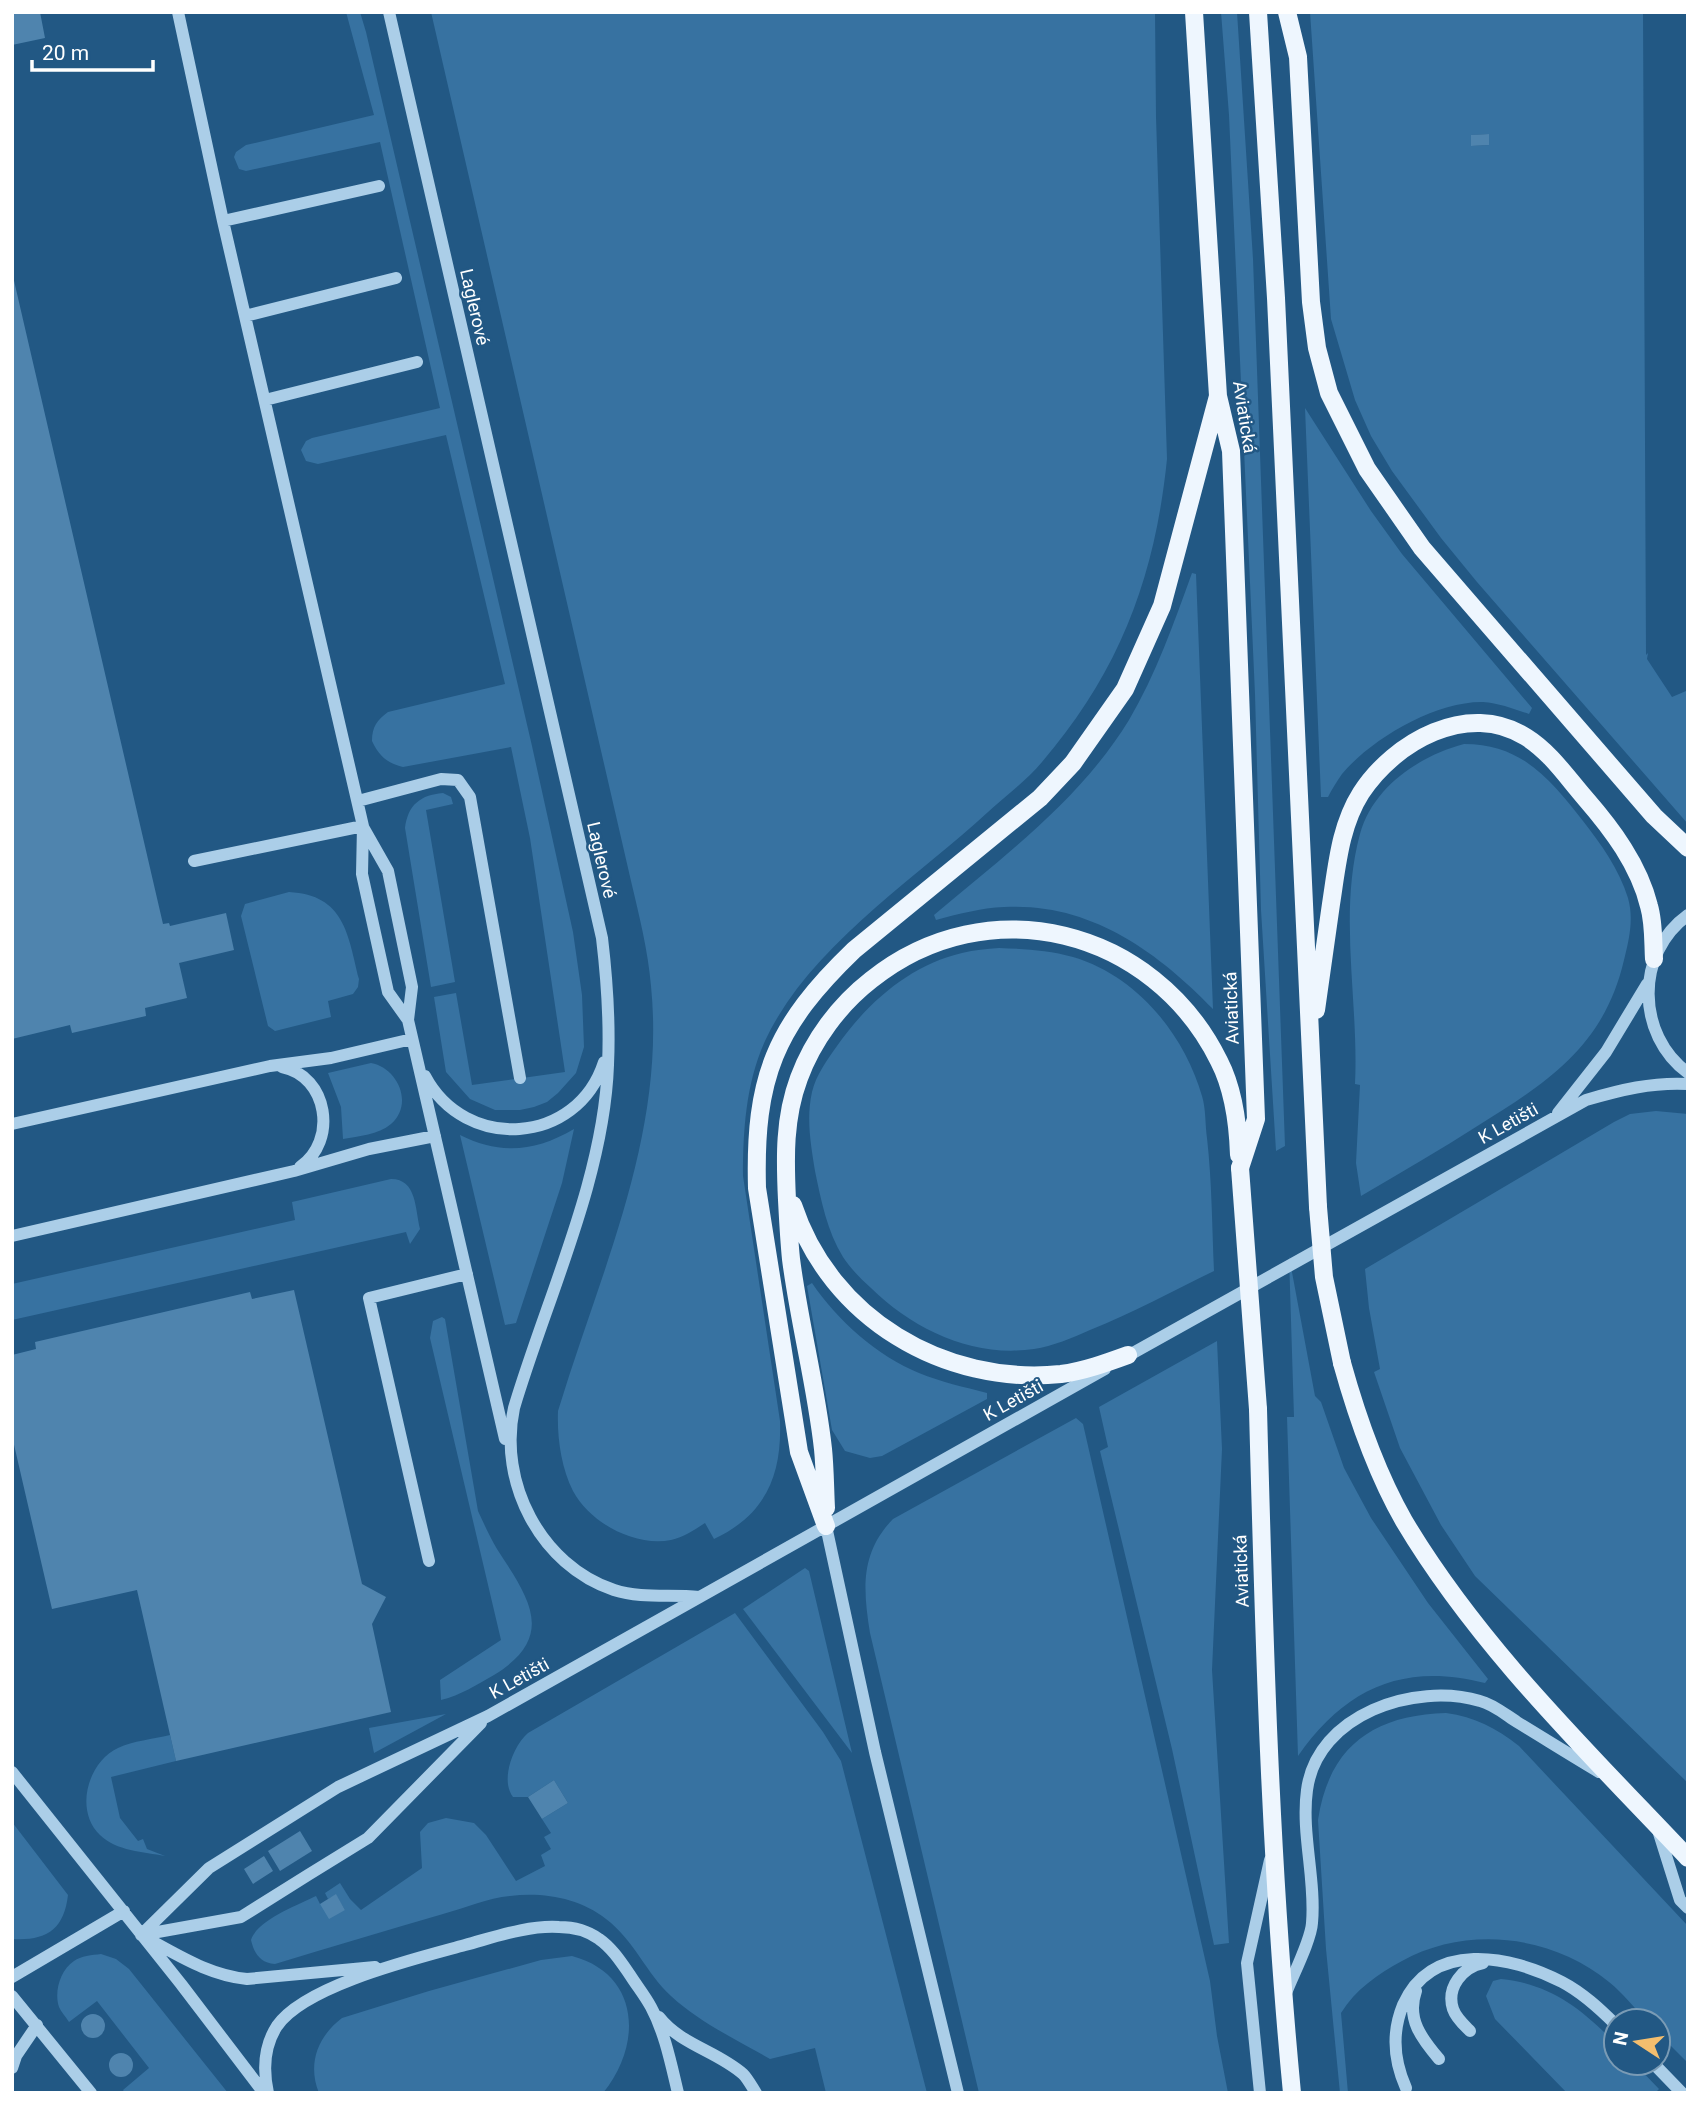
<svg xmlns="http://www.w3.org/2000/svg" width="1700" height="2105" font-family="Roboto,sans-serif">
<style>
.green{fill:#3772a1;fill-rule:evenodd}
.building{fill:#4f84ae}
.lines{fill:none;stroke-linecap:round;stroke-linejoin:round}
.minor{stroke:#abcee8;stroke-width:12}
.major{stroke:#eef6fe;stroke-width:18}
.major-bridge{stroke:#eef6fe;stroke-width:18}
.labels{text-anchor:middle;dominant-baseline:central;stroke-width:5;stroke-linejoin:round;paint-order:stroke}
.street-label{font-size:18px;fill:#fff;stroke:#225884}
</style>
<rect width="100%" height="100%" fill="#225884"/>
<path class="green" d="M346,12h14l6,20 166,714 41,186 9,63 2,52 -8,26 -18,20 -11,9 -13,5 -14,3h-25l-25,-11 -24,-27 -12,-75 22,-4 16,92 93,-13 -35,-234 -19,-91 -108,20c-16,-4 -24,-11 -31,-26 0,-14 5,-21 16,-29l117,-28 -59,-249 -128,29 -12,-3 -5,-11 5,-9 6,-3 128,-30 -60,-266 -134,29 -7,-2 -5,-12 2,-5 10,-7 128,-30z
M431,12h724l1,105 11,342c-12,118 -47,212 -125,303 -15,18 -36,34 -54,50 -74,68 -180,136 -223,229 -19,42 -22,89 -22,135l37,245c2,55 -15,94 -66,118l-9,-16c-11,7 -21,14 -34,17 -36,7 -81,-17 -98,-49 -12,-24 -16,-54 -15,-80 42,-139 108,-276 93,-425 -3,-36 -12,-71 -20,-105z
M1221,12h16l16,247 32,887 -9,5 -15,-241 -6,-216 -26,-579z
M1310,12h333l3,643 2,-2 -1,6 25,38 14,-6 2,-679v812l-211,-242 -36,-44 -49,-67 -21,-35 -16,-36 -24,-81zM1489,134v11l-17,1v-11z
M1305,408l66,103 31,43 130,154 -3,6c-15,-5 -30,-11 -46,-12 -47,-1 -112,37 -141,72 -5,7 -10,15 -14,23h-7z
M1192,573l4,1 17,435c-56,-58 -124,-107 -209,-102 -23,1 -46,7 -68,13l-2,-5c70,-59 146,-115 195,-195 27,-46 45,-97 63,-147z
M1464,744c58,0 86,35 119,77 18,23 36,48 45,77 6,21 1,42 -4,62 -20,86 -76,122 -145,165 -39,25 -79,48 -118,71l-5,-33 4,-78 -5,-1c4,-82 -17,-169 5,-250 13,-47 59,-78 104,-90z
M443,793l8,4 2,7 -27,6 29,172 -24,5 -26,-159c3,-23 15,-33 38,-35z
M289,892c56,3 59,43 70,87l-1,8 -5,7 -25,7 3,16 -56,14 -7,-5 -27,-110 4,-12z
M999,948c25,1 49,2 74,9 64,19 111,77 129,139 4,13 3,29 5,42 5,44 5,89 7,133 -41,20 -82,42 -124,59 -18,8 -37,16 -56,19 -61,9 -120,-19 -163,-61 -10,-9 -21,-20 -28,-31 -16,-26 -22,-57 -28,-86 -4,-26 -9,-52 -3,-79 4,-17 15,-32 25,-46 30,-43 73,-81 125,-93 12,-3 25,-4 37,-5z
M371,1063c27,5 43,41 20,61 -13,11 -32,12 -48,15l-2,-32 -13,-34z
M1656,1111l32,3v669l-213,-207 -34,-51 -41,-77 -26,-76 6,-3 -11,-61 -4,-39 249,-147 16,-8z
M574,1129l-12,54 -46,140 -11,2 -45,-190c40,20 75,17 114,-6z
M391,1179c26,0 24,30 29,50l-10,15 -4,-12 -394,88v-36l283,-64 -3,-18z
M1289,1256l26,140 6,6 23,66 27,50 57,85 60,76 -3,4c-81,-21 -140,5 -187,73l-11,-339h7z
M812,1283c25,37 65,73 107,90 22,9 45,14 68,20v6l-105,57 -12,2 -25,-7 -13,-21 -25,-144z
M442,1317l3,2 33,192c6,13 12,26 19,38 31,48 61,87 -3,126 -18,10 -33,20 -53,25l-1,-20 61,-40 -71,-302 3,-17z
M1217,1341l5,108 -10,221 17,273 -15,2 -42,-196 -72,-298 8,-4 -9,-40z
M1076,1418l7,6 127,557 7,55 11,57h-249l-109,-460c-7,-44 -10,-80 23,-114z
M805,1568l4,3 43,182 -109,-144z
M735,1613l88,119 18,29 86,332h-101l-11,-45 -45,11c-33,-19 -71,-37 -99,-63 -25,-23 -37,-56 -65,-77 -27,-21 -62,-27 -96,-23 -22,2 -45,12 -67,18 -56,16 -112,33 -168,50 -15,-1 -21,-11 -24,-24 6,-20 47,-35 65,-44l4,8 25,6 -9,-15 -8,4 -3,-6 15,-10 10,16 11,11 61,-42 -2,-36 8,-9 18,-5 28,5 12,12 30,46 29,-15 -4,-11 10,-6 -7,-12 7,-4 -9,-14 26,-16 -14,-23 -26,17h-15c-13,-17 0,-51 15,-64z
M1446,1713c29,4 50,15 73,33l169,180v137l-30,-30v-12h-11c-13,-13 -24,-28 -38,-39 -57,-47 -142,-57 -207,-21 -23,12 -47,29 -61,52l7,80h-8l-14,-144 -8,-129c11,-74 56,-105 128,-107z
M446,1714l-72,39 -5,-25z
M170,1735l6,26 -65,16 9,41 18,23 5,-2 4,10 18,7c-21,-4 -49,-5 -65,-21 -26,-25 -12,-73 18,-87 15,-7 35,-9 52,-13z
M12,1822l56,73c-4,35 -22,46 -56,44z
M101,1954l15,5 13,10 99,124h-103l-2,-3 26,-22 -52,-67 -28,21c-3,-5 -8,-10 -10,-15 -5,-15 1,-37 15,-46 7,-5 18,-6 27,-7z
M572,1956c68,18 71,88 31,137h-284c-12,-29 -1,-57 23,-75l87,-27 112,-31z
M1501,1979c50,5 82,31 115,65v19h18l25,26 -4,4h-88l-72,-74 -9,-23 7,-15z"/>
<path class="building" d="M12,12h28l5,26 -33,7z
M1489,134v11l-18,1v-11z
M12,272l151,652 6,-1 1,3 56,-13 8,37 -55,13 8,35 -42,10 1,8 -74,17 -2,-8 -58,14z
M294,1290l68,294 24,13 -14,27 19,88 -215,49 -39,-171 -85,19 -40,-173v-81l24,-6 -1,-7 215,-50 2,7z
M554,1780l14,23 -26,16 -14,-22z
M300,1831l12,20 -32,20 -12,-20z
M264,1856l9,15 -20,13 -9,-15z
M336,1894l9,16 -16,9 -9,-15z
M81 2026a12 12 0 1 1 24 0a12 12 0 1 1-24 0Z
M109 2065a12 12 0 1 1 24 0a12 12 0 1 1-24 0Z"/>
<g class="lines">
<path class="minor" d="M178,12l45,209 140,605 -1,48 26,118 20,28
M389,12l213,926c5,42 8,84 6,127 -4,114 -62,235 -94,343 -16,74 26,157 100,182 28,9 56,4 85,7
M223,221l156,-35
M245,316l151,-38
M265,400l152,-38
M358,801l83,-22 17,1 12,17 50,281
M363,827l25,44 24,116 -4,33 97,419
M194,861l169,-35
M1688,915c-53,38 -52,120 0,158
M282,1067c46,9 56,74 18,100
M425,1076c40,76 152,70 179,-14
M1558,1113l48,-61 41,-68
M12,1124l258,-58 61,-8 81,-19
M12,1236l282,-65 75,-22 66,-13
M1124,1358l462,-258c34,-10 66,-18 102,-16
M826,1526l49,226 83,341
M429,1561l-60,-263 98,-24
M12,1772l169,212 83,109
M1657,1827l23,73 8,8
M141,1935l68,-67 129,-81 150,-71 617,-347
M141,1935l100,-18 67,-42 60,-37 113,-115
M148,1939c32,17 61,36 99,40l128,-12
M12,1977l112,-66
M1416,1991c-10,28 6,48 23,68
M1286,1993c7,-18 25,-53 26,-70 4,-43 -11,-90 -5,-133 10,-76 108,-108 173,-89 13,3 26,14 37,21 28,17 55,34 82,50
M12,1996l79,97
M659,2017c22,28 58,34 84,57 5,5 9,13 13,19
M1470,2031c-6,-6 -14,-13 -17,-22 -7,-22 10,-42 30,-46
M1653,2063l29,30
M12,2068l4,-12 21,-31
M1406,2088c-12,-27 -15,-54 -3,-83 29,-65 107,-50 159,-23 21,11 38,27 54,43
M268,2093c-5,-23 -4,-47 9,-67 28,-41 141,-68 188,-81 30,-8 63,-20 94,-18 14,0 29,4 40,12 13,9 22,23 31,36 7,11 15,21 21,32 14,26 20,57 27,86
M1260,2093l-13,-130 23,-103"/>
<path class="major" d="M1194,12l24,384 13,55 25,668 -16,49
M1258,12l18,286 42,909
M1287,12l11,45 13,245 6,46 12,45 38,76 55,79 232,268 34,32
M1316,1010c5,-35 10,-71 15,-106 6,-38 9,-78 30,-111 33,-51 107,-93 165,-56 24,15 40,39 59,61 27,31 54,67 64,108 5,17 4,36 5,53
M793,1205c37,113 151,181 268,169 23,-3 45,-11 67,-19
M1342,1363c15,54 34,109 62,158 75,126 184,231 284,337
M1258,1409c6,228 12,456 34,684
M826,1508c-1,-19 -1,-40 -3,-59 -7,-64 -24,-127 -32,-190 -2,-20 -3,-40 -4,-59 -2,-42 -3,-82 12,-122 14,-38 40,-73 72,-98 117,-94 283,-51 348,81 15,29 19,62 20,94
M826,1526l-27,-74 -42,-264c-3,-111 18,-162 97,-238l186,-152 33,-35 52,-74 37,-83 56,-210"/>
<path class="major-bridge" d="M1240,1168l18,241
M1318,1207l6,70 18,86"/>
</g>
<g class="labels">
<g class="street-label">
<text transform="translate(475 307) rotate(77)">Laglerové</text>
<text transform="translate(1245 417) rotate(81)">Aviatická</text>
<text transform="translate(602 860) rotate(77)">Laglerové</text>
<text transform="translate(1231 1008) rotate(-92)">Aviatická</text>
<text transform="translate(1508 1123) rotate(-29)">K Letišti</text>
<text transform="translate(1013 1400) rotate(-29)">K Letišti</text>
<text transform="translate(1241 1571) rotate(-92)">Aviatická</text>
<text transform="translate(519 1678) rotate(-29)">K Letišti</text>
</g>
</g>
<rect width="1700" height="2105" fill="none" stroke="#ffffff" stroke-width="28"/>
<g transform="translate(1637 2042) rotate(282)"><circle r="33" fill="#225884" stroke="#7a9bb5" stroke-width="2"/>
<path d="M0-5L12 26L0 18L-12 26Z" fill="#f4be6e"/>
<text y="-10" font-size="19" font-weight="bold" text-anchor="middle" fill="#ffffff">N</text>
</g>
<path d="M32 60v10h121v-10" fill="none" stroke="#ffffff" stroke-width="3.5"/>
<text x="42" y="60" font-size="21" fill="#ffffff" stroke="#225884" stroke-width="5" paint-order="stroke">20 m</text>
</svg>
